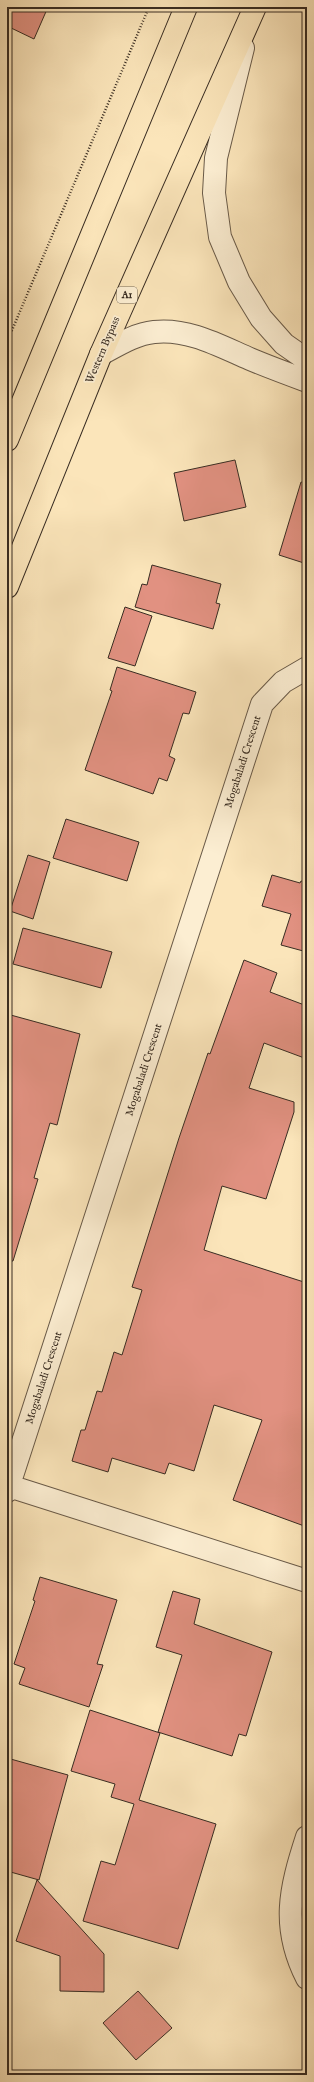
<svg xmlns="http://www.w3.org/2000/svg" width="314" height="2082" font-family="'IM FELL English',serif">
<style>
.building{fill:#e19181;stroke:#382c22}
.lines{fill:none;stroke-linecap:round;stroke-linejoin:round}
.street-casing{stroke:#695a48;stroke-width:24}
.highway-casing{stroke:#382c22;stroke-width:24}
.path{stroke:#382c22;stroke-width:2.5;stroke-dasharray:1 2;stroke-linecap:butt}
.street{stroke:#fceed2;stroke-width:22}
.highway{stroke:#fbe5ba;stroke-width:22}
.labels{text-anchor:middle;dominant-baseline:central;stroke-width:3.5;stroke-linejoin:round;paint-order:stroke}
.shield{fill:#fceed2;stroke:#736657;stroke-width:1}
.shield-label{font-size:10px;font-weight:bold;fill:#382c22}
.street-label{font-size:11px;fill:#382c22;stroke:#fceed2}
</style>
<rect width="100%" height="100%" fill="#fbe5ba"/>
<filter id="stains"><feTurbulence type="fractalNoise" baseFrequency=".005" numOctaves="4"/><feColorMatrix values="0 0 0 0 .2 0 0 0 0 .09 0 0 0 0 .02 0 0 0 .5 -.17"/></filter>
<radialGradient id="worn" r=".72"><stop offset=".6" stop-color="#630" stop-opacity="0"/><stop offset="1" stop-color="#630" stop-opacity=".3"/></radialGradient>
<path class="building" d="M13,7h35l-14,32 -27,-13v-5z
M235,460l11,47 -62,14 -10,-48z
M301,482l6,1v81l-28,-9z
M152,565l69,19 -5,19 4,1 -7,25 -78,-22 7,-23 5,1z
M125,607l27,9 -17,50 -27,-8z
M117,667l79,25 -7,22 -6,-1 -14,43 6,3 -8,22 -8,-3 -6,16 -68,-24 27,-79 -2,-1z
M66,819l73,23 -12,39 -74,-23z
M28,855l22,7 -17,57 -23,-8z
M272,875l28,8 1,-2 6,1v70l-26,-7 10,-31 -29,-8z
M23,928l89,24 -11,36 -88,-24z
M244,960l33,13 -7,19 37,14v53l-43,-16 -15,45 45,14v10l-28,87 -44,-13 -18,64 103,33v244l-74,-27 29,-80 -48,-15 -20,66 -25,-8 -4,11 -53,-16 -4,14 -36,-11 9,-31h4l12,-39 5,1 12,-40 8,3 20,-65 -10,-3 47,-149 29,-85 2,1z
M7,1014l73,20 -23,91 -7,-2 -16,55 4,1 -25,82h-6z
M40,1577l77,23 -20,64 6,1 -14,42 -70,-23 6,-16 -11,-4 21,-63 -2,-1z
M173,1591l27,8 -6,25 78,28 -26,84 -7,-2 -7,22 -74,-24 24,-77 -26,-8z
M90,1710l70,23 -21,67 77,24 -38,125 -95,-28 18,-60 14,4 19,-61 -23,-7 4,-13 -44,-13z
M7,1758l61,17 -29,105 -32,-9z
M37,1880l67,74v38l-44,-1v-35l-44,-15z
M138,1991l34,37 -36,32 -33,-37z"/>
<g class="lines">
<g class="street-casing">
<path id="street" d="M243,48l-27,110 -2,35 6,44 19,45 22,36 23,26 23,16
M101,354c17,-9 34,-20 53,-22 34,-4 66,14 96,27 19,8 38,15 57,22
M9,1486l298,95
M7,1491l255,-787 21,-22 24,-14
M307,1837c-17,52 -26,90 0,141"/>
</g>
<g class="highway-casing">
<path id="highway" d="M7,440l179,-433
M7,587l94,-233 154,-347"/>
</g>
<path class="path" d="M7,342l142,-335"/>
<use href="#street" class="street"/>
<use href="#highway" class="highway"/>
</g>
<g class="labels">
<rect class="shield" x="117" y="287" width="20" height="16" rx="3"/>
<g class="shield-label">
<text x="127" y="295">A1</text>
</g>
<g class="street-label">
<text transform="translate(103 350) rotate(-67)">Western Bypass</text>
<text transform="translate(243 762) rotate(-72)">Mogabaladi Crescent</text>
<text transform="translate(144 1070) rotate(-72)">Mogabaladi Crescent</text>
<text transform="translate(44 1378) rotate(-72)">Mogabaladi Crescent</text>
</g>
</g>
<rect width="314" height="2082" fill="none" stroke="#fbe5ba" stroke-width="24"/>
<rect x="8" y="8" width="298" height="2066" fill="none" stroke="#382c22" stroke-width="2"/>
<rect x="12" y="12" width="290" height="2058" fill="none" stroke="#382c22"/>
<rect width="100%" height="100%" filter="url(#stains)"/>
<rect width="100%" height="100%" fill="url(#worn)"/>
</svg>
